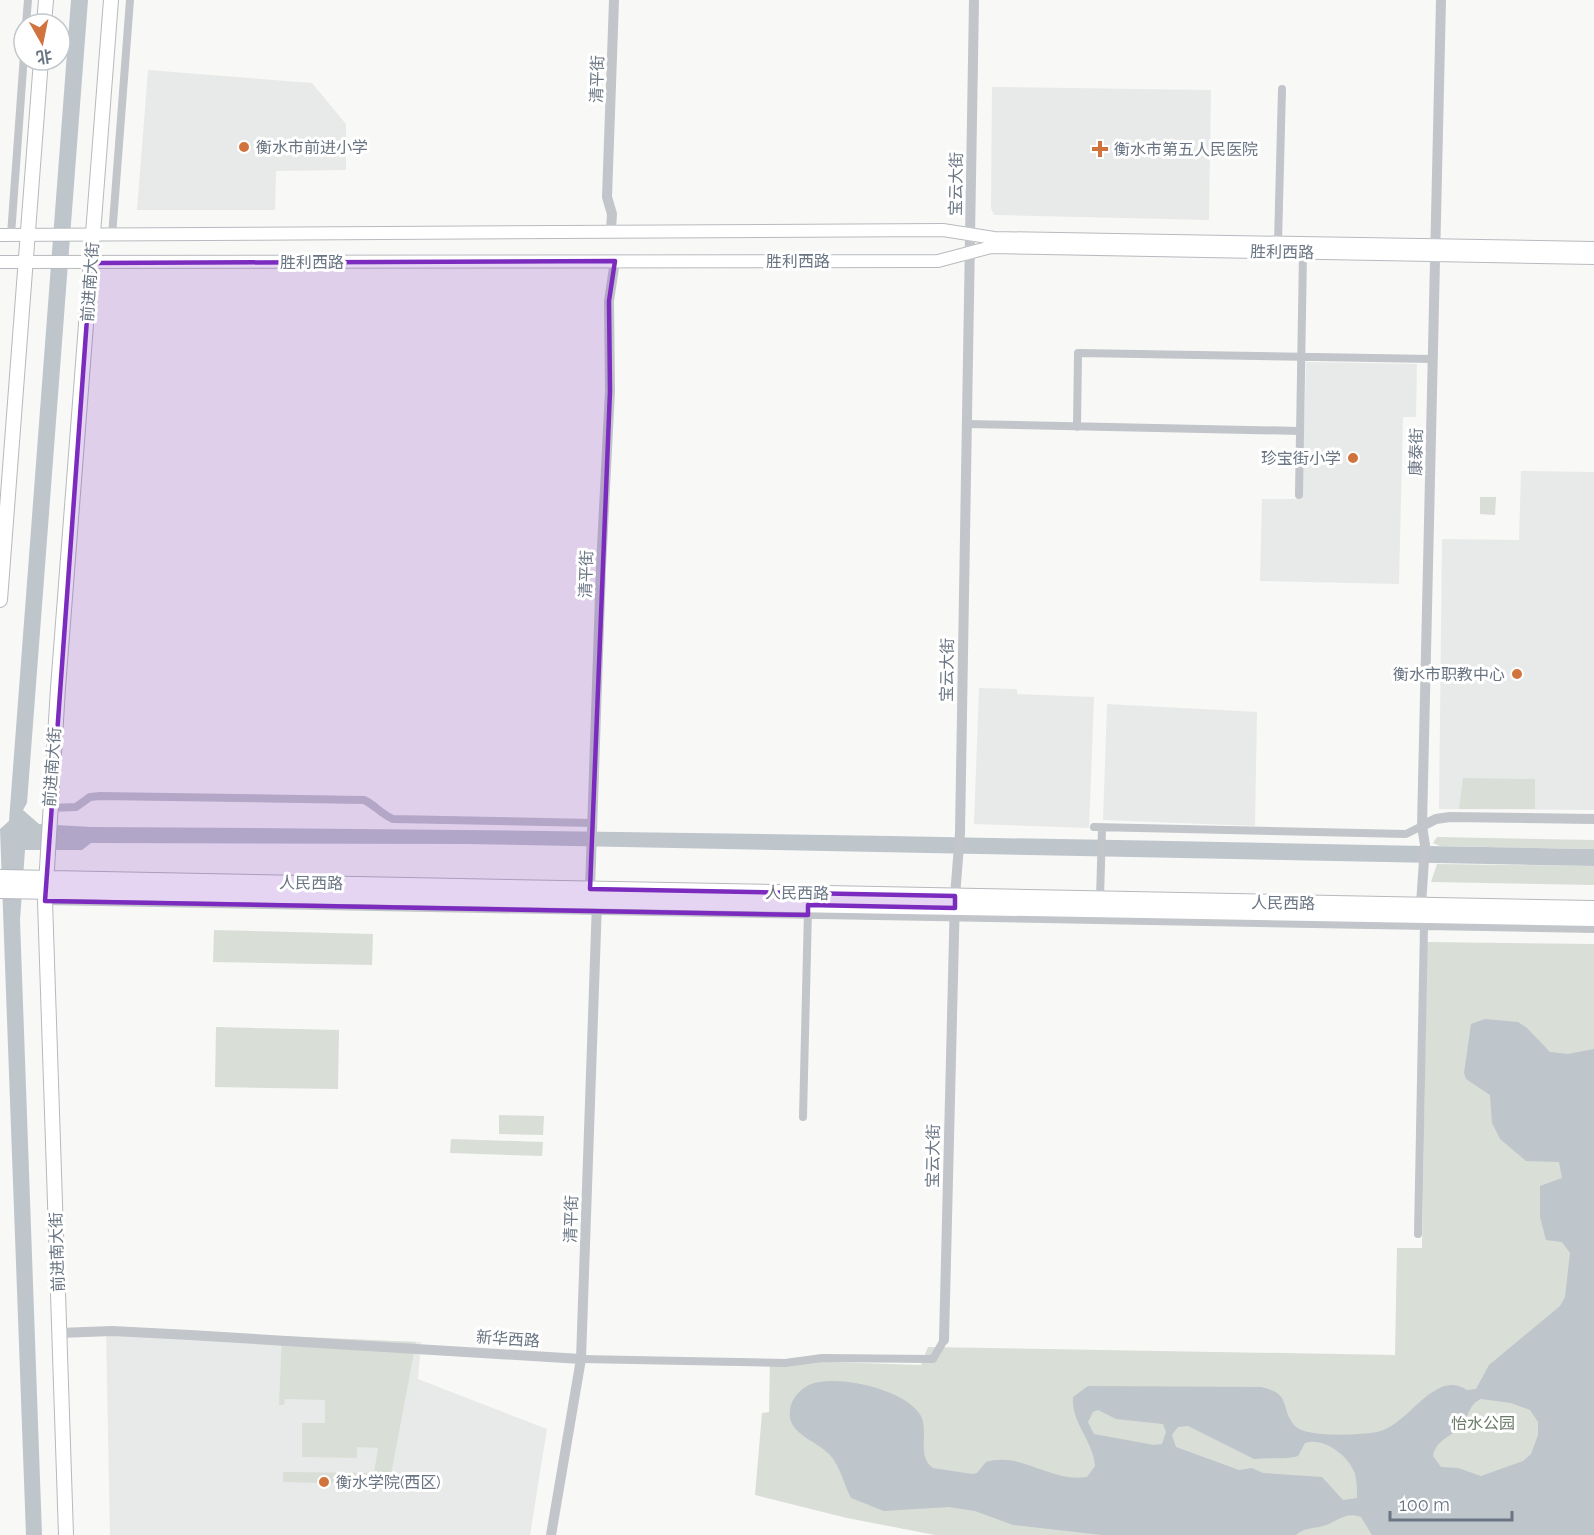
<svg xmlns="http://www.w3.org/2000/svg" width="1594" height="1535" font-family="Raleway,'Noto Sans SC',sans-serif">
<style>
.built{fill:#e8eae9}
.green{fill:#d9ded7}
.water{fill:#bec5cb;fill-rule:evenodd}
.lines{fill:none;stroke-linecap:round;stroke-linejoin:round}
.secondary-casing{stroke:#b7babf;stroke-width:14}
.primary-casing{stroke:#b6b9bd;stroke-width:16}
.minor{stroke:#c2c5c9;stroke-width:8}
.tertiary{stroke:#c2c5c9;stroke-width:10}
.secondary{stroke:#fff;stroke-width:12}
.primary{stroke:#fff;stroke-width:14}
.marked{fill:#7b2cbf;fill-opacity:0.2;stroke:#7b2cbf;stroke-width:4.5;stroke-linejoin:round}
.poi-dot{fill:#d1733d;stroke:#fff;stroke-width:2}
.labels{text-anchor:middle;dominant-baseline:central;stroke-width:6;stroke-linejoin:round;paint-order:stroke}
.street-label{font-size:16px;fill:#6a7583;stroke:#fff}
.poi-label{font-size:16px;fill:#6a7583;stroke:#fff;text-anchor:start}
.park-label{font-size:16px;fill:#6a7b68;stroke:#fff}
</style>
<rect width="100%" height="100%" fill="#f8f8f6"/>
<path class="built" d="M148,70l164,13 34,41v46l-70,1 -1,39h-138z
M992,87l219,3 -2,130 -215,-5 -3,-7z
M1306,362l111,2 -1,53h-13l-4,167 -139,-3 2,-82h40z
M1521,471l73,1v338l-155,-1 3,-270 77,1z
M979,688l38,1v5l77,3 -5,131 -115,-4z
M1107,704l150,8 -2,114 -152,-6z
M106,1330l315,12 -3,37 129,50 -17,106h-420z"/>
<path class="green" d="M1480,497h16l-1,18 -15,-1z
M1463,778l72,1v30h-76z
M1437,837l157,3v9l-154,-3 -7,-3z
M1437,864l157,2v19l-163,-3z
M214,930l159,4 -1,31 -159,-3z
M1427,942l167,2v591h-659l-88,-17 -92,-23 7,-82 7,-1 1,-52 151,5 7,-18 467,8 2,-107h25z
M216,1027l123,3 -1,59 -123,-2z
M499,1115l45,1 -1,19 -44,-1z
M451,1139l92,3 -1,14 -92,-3z
M282,1336l134,6 -27,143 -106,-3v-10l91,1 4,-25 -21,-1v11l-55,-1v-34h23v-23l-40,-1 -1,6h-5z"/>
<path class="water" d="M71,0h17l-61,803 -4,7 16,14 52,3c501,2 1002,13 1503,22v17l-1127,-22 -376,-1 -9,7h-57l-5,70 22,615h-16l-26,-706 9,-8z
M1485,1019l33,3 9,6 23,24 18,2 26,-5v486h-222l-11,-18c-16,-6 -24,5 -38,9 -10,3 -18,1 -27,9h-194l-89,-10 -38,-14 -26,-4 -65,4 -33,-13c-7,-13 -11,-33 -22,-44 -16,-16 -46,-21 -38,-49 3,-9 10,-16 18,-20 26,-12 94,4 110,28 12,16 -4,43 14,55l39,6 5,-1 9,-11c35,-11 65,21 101,15l8,-11c-2,-26 -24,-43 -22,-69l15,-11 173,1c32,7 18,21 34,39 12,12 65,9 82,6 32,-6 57,-64 90,-42l9,-1 13,-24 71,-59 5,-9 5,-44 -8,-11 -16,-2 -6,-23v-31l22,-8 -3,-16 -33,-1 -26,-22 -8,-16 -2,-28 -24,-16 -2,-6 7,-49zM1481,1399l30,4 19,7 8,12v13l-7,19 -8,7 -42,15 -23,-8 -17,-1 -8,-11c4,-18 18,-18 29,-31 7,-9 7,-21 19,-26zM1098,1410l18,9 47,5 3,8 -4,12 -8,1 -60,-11 -6,-12 5,-10zM1188,1426l66,33c15,-2 30,1 44,-3l7,-13c19,-6 44,13 50,31 2,8 2,16 2,24l-14,2 -21,-23 -59,-4 -11,-5 -13,2 -63,-23 -4,-12 6,-8z"/>
<g class="lines">
<g class="secondary-casing">
<path id="secondary" d="M0,235l943,-5 51,8 600,10
M0,262l938,-1 53,-14 603,11"/>
</g>
<g class="primary-casing">
<path id="primary" d="M44,24l2,-24
M0,600l41,-540
M0,877l1594,31
M0,891l1594,28
M66,1535l-21,-634 13,-213 53,-688"/>
</g>
<path class="minor" d="M26,24l2,-24
M11,235l13,-180
M112,236l18,-236
M1278,242l4,-153
M966,424l334,7
M1077,427l1,-74 355,6
M1299,495l4,-242
M49,808l27,-1 14,-10 10,-1 264,4c11,5 17,14 29,19l200,4
M1094,827l312,7 16,-8
M1100,899l2,-71
M45,901l1549,28
M803,1117l5,-207
M1418,1234l6,-308
M581,1359l204,4 37,-5 111,1 11,-19"/>
<path class="tertiary" d="M611,230l1,-16 -5,-17 7,-197
M1422,826l14,-7 14,-2 144,2
M590,889l11,-322 9,-176 -1,-90 6,-40
M1421,905l4,-60 -3,-19 19,-826
M59,1333l53,-2 78,4 391,24
M944,1340l11,-444 5,-63 14,-833
M551,1535l30,-176 16,-457"/>
<use href="#secondary" class="secondary"/>
<use href="#primary" class="primary"/>
</g>
<path class="marked" d="M615,261l-6,40 1,90 -20,498 365,7v12l-147,-3v10l-763,-14 46,-638z"/>
<g class="poi-dot">
<circle cx="244" cy="147" r="6"/>
<path d="M1097 140h6v6h6v6h-6v6h-6v-6h-6v-6h6z"/>
<circle cx="1353" cy="458" r="6"/>
<circle cx="1517" cy="674" r="6"/>
<circle cx="324" cy="1482" r="6"/>
</g>
<g class="labels">
<g class="street-label">
<text transform="translate(597 79) rotate(-88)">清平街</text>
<text transform="translate(956 184) rotate(-89)">宝云大街</text>
<text transform="translate(1282 252) rotate(1)">胜利西路</text>
<text x="798" y="261">胜利西路</text>
<text x="312" y="262">胜利西路</text>
<text transform="translate(90 282) rotate(-86)">前进南大街</text>
<text transform="translate(1416 452) rotate(-89)">康泰街</text>
<text transform="translate(586 574) rotate(-88)">清平街</text>
<text transform="translate(947 670) rotate(-89)">宝云大街</text>
<text transform="translate(52 767) rotate(-86)">前进南大街</text>
<text transform="translate(311 883) rotate(1)">人民西路</text>
<text transform="translate(797 893) rotate(1)">人民西路</text>
<text transform="translate(1283 903) rotate(1)">人民西路</text>
<text transform="translate(933 1156) rotate(-89)">宝云大街</text>
<text transform="translate(571 1219) rotate(-88)">清平街</text>
<text transform="translate(57 1252) rotate(-92)">前进南大街</text>
<text transform="translate(508 1339) rotate(4)">新华西路</text>
</g>
<g class="poi-label">
<text x="256" y="147">衡水市前进小学</text>
<text x="1114" y="149">衡水市第五人民医院</text>
<text x="1341" y="458" text-anchor="end">珍宝街小学</text>
<text x="1505" y="674" text-anchor="end">衡水市职教中心</text>
<text x="336" y="1482">衡水学院(西区)</text>
</g>
<g class="park-label">
<text x="1483" y="1423">怡水公园</text>
</g>
</g>
<g transform="translate(42 42) rotate(171)"><circle r="28" fill="#ffffff" stroke="#c3c8cd" stroke-width="1.5"/>
<path d="M0-4.5L10 22L0 15L-10 22Z" fill="#d1733d"/>
<text y="-9" font-size="16" font-weight="bold" text-anchor="middle" fill="#6a7583">北</text>
</g>
<path d="M1390 1511v9h122v-9" fill="none" stroke="#6a7583" stroke-width="3"/>
<text x="1399" y="1511" font-size="18" fill="#6a7583" stroke="#ffffff" stroke-width="4.5" paint-order="stroke">100 m</text>
</svg>
